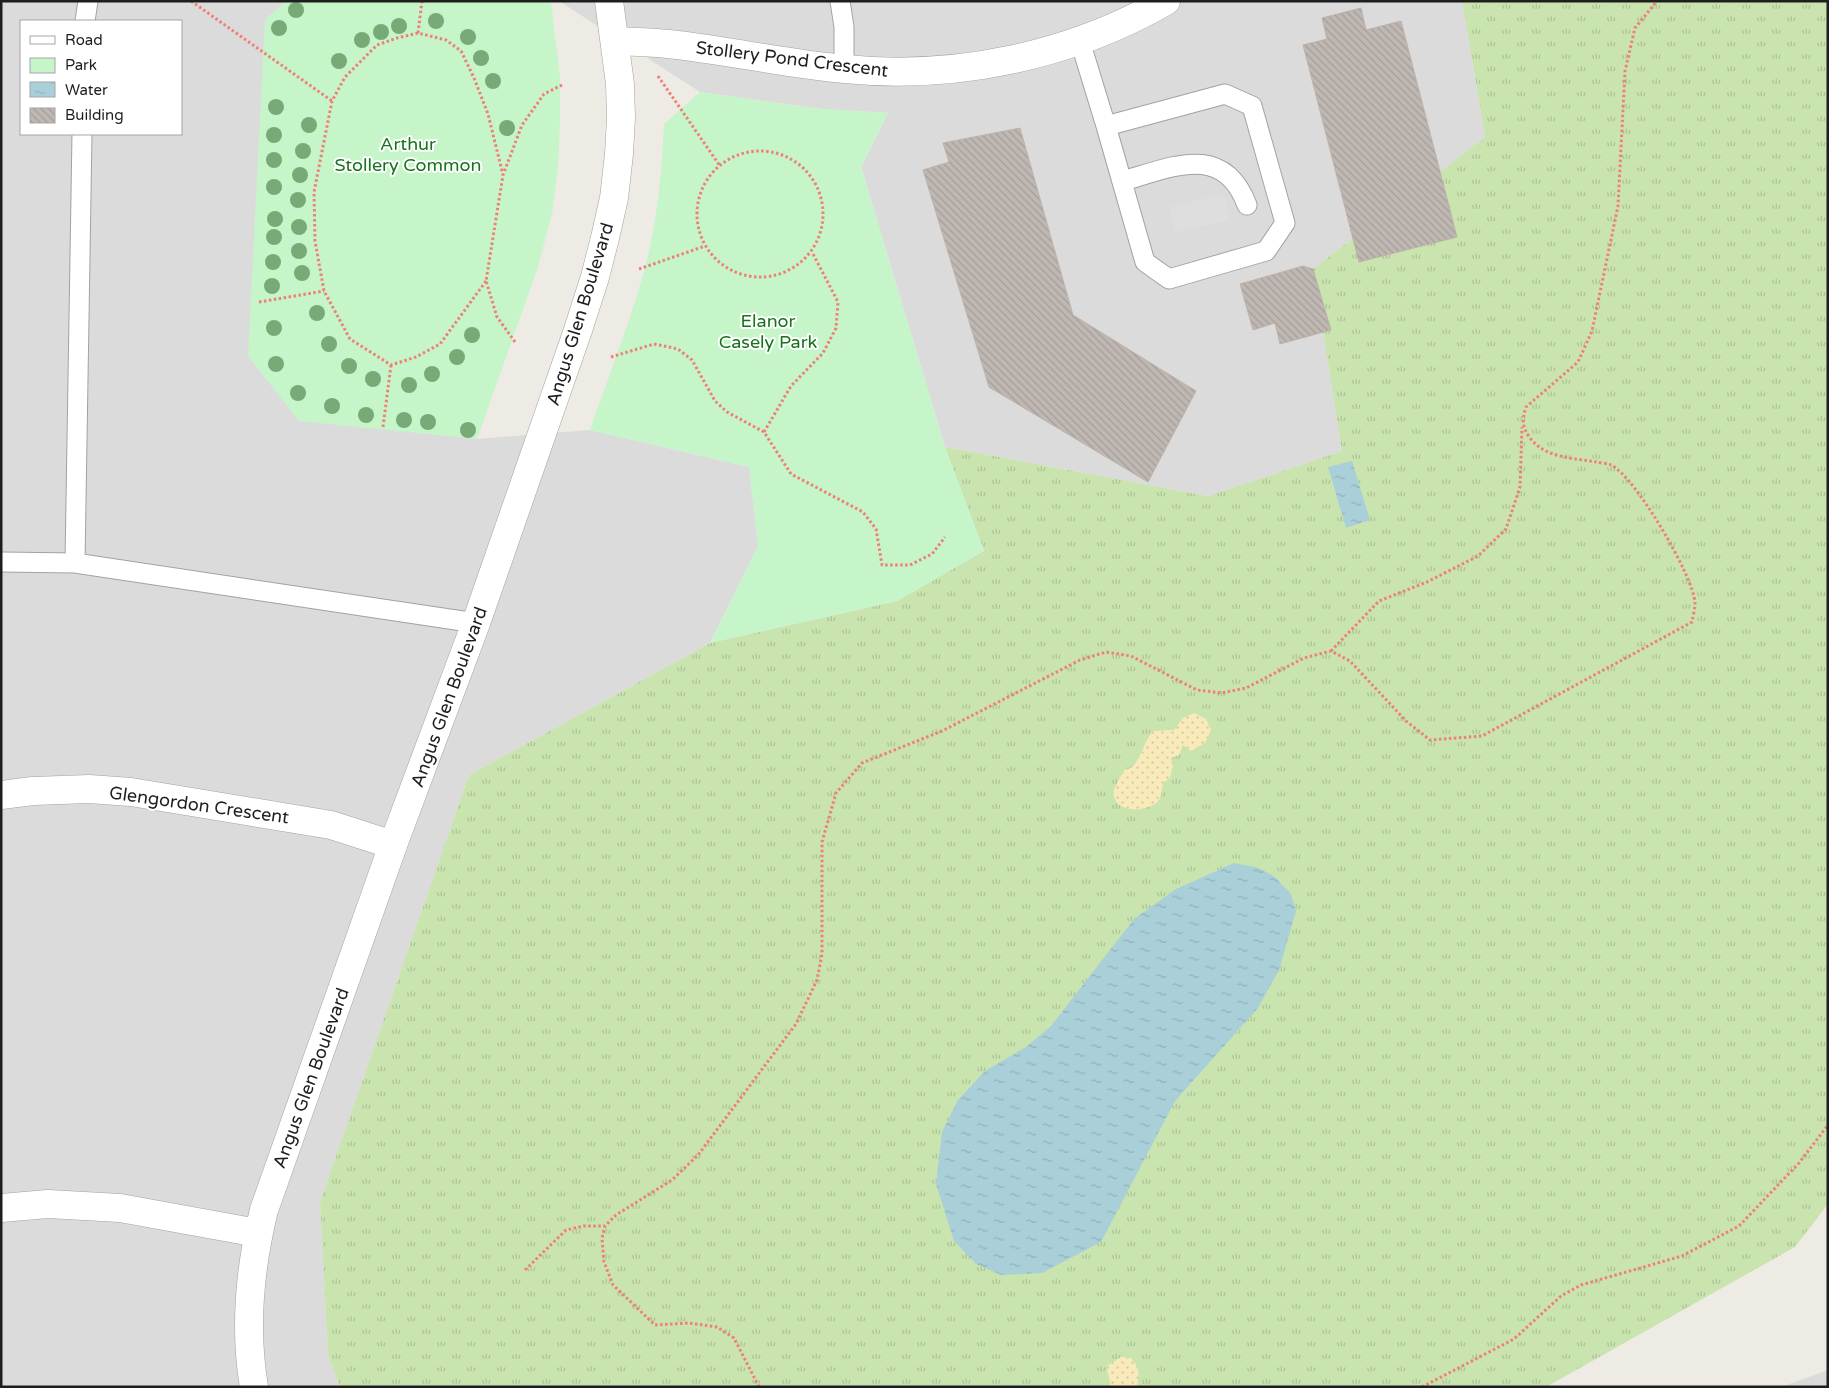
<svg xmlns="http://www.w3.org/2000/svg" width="1829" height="1388" font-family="'Varela Round',sans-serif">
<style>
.residential{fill:#dcdbdb;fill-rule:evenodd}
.grass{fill:url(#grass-tufts)}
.sand{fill:url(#sand-dots)}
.park{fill:#c6f5c9}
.parking{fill:#dedede}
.water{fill:url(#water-ripples)}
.building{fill:url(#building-back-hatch);stroke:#bfb2a9}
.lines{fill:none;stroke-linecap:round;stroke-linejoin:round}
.service-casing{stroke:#a2a2a2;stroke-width:21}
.minor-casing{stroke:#a2a2a2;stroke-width:29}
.tertiary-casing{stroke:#a2a2a2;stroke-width:29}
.path{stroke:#ee8077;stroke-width:3;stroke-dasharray:2.5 2.5;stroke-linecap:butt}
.service{stroke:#fff;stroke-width:19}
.minor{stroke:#fff;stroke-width:28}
.tertiary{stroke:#fff;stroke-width:28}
.tree{fill:#77aa76}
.labels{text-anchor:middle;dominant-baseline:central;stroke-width:4;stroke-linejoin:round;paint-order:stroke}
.street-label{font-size:18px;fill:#1e1e1e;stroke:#fff}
.park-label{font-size:18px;fill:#15741b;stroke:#fff}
</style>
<defs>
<pattern id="grass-tufts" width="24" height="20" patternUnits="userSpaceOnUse" patternTransform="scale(1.25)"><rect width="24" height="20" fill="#cae4af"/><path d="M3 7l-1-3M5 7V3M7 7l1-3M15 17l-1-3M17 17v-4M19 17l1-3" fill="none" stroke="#adc396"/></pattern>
<pattern id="sand-dots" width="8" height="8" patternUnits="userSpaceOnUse" patternTransform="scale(1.25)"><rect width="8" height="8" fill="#f9eab9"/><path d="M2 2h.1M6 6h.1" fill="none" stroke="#d5c89f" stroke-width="1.8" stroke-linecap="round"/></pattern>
<pattern id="water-ripples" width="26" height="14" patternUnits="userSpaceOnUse" patternTransform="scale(1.25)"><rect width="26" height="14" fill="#a9cfd8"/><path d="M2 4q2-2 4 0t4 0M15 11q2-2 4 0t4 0" fill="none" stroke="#91b1b9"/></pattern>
<pattern id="building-back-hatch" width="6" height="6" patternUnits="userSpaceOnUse" patternTransform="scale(1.25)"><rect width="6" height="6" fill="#bfb7b2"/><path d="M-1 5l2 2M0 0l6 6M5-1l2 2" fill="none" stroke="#a49d99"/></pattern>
</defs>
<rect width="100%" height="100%" fill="#eeebe5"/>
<path class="residential" d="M1,1h285l-21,19 212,419 113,-9 159,37 9,79 -48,97 -241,132 -149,427 8,154 12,31h-339zM21,21h160v113h-160z
M559,1h903l23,136 -172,132 29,182 -134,45 -263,-49 -84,-280 27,-54 -66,-4 -122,-17z
M1828,1370v17h-47z"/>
<path class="grass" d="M1462,1h366v1203l-33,43 -249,140h-1206l-12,-31 -8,-154 149,-427 241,-132 187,-42 87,-50 -39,-104 263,49 134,-45 -29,-182 172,-132z"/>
<path class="sand" d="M1194,713l12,6 5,11 -6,13 -14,8 -8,-6 -4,10 -8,3 2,7 -3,13 -7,5c-1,6 -1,14 -5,18 -11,13 -48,12 -44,-11 0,-2 9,-18 11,-20 2,-1 5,-1 7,-3 9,-8 12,-26 21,-36l21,-1 9,-12z
M1121,1357l10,1c9,10 8,16 6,29h-27c1,-7 -3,-13 -3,-21z"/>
<path class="park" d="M286,1h265l9,77v45l-2,45 -6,46 -15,56 -60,169 -178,-18 -51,-65 17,-336z
M700,92l122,17 66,4 -27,54 84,280 39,104 -87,50 -187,42 48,-97 -9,-79 -159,-37c20,-58 43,-115 58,-174 10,-43 14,-88 16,-132z"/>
<path class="parking" d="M1224,194l6,26 -55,12 -5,-25z"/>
<path class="water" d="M1352,461l18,59 -24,8 -18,-61z
M1234,863l25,5 16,9 16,17 5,17 -17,59 -21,38 -83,93 -74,141 -59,31 -41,2 -25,-11 -22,-23 -18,-57 6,-52 16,-32 27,-29 41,-24 25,-21 83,-107 42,-30z"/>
<path class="building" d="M1361,8l5,22 35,-9 56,216 -98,25 -56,-217 24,-6 -5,-21z
M1020,128l53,187 123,76 -48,91 -159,-95 -66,-217 26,-8 -6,-19z
M1303,266l10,3 18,61 -51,14 -5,-21 -22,7 -13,-46z"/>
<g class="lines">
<g class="service-casing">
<path id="service" d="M840,1l4,26v42
M85,21l3,-20
M1080,41l26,85
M1225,94l27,12 33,117 -19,28 -97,28 -24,-17 -39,-136z
M1123,181c49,-14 100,-39 124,24
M1,562l74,1 401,60
M75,563l7,-429"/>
</g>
<g class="minor-casing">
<path id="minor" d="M615,41c18,1 36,1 53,3 59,6 118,20 177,25 110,11 225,-13 321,-68
M1,795l32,-4 56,-2 42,3 200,33 62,20
M1,1208l47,-4 72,4 138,25"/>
</g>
<g class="tertiary-casing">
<path id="tertiary" d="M254,1387c-10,-59 -4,-120 10,-177l129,-365 83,-222 102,-293 17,-53 10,-39 9,-40 5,-44 2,-36 -1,-34 -11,-83"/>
</g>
<path class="path" d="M191,1l141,100
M418,33l4,-32
M658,76l62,90
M697 214a63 63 0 1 1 126 0a63 63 0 1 1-126 0Z
M639,269l66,-23
M486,281l-46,63 -24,13 -25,8 -41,-26 -26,-48 -9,-50 -1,-49 18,-91 13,-24 32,-32 20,-7 21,-5 28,7 15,11 13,27 14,36 15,61
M259,302l65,-11
M515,342l-18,-25 -11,-36 17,-106 19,-50 22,-31 20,-10
M611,357l43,-13 24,5 14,11 23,41 12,11 37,20 27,42 72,38 13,17 6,36h28l22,-11 13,-17
M383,427l8,-62
M764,432l27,-46 32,-33 13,-25 2,-26 -26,-50
M1331,651l48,-50 48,-19 51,-26 28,-27 14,-42 2,-60
M525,1270l41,-40 18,-4h21
M759,1387l-25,-49 -17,-11 -28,-4 -34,2 -42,-40 -9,-23 -2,-24 3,-12 11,-11 56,-35 26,-25 98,-131 21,-44 5,-26v-112l14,-49 26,-30 80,-32 138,-71 26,-8 25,4 66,34 25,3 24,-5 58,-30 27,-7 19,10 56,60 24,19 52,-4 210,-114c1,-6 3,-13 3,-19 -1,-26 -60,-127 -84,-138 -4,-2 -11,-2 -15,-3 -23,-4 -51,-4 -66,-24 -8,-11 -8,-18 -4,-31l52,-45 14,-31 26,-125 7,-135 10,-43 22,-27
M1422,1387l92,-48 47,-43 20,-11 101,-29 57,-30 60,-63 29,-38"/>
<use href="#service" class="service"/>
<use href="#minor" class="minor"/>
<use href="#tertiary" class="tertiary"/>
</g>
<g class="tree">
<circle cx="296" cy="10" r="8"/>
<circle cx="436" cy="21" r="8"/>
<circle cx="399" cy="26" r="8"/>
<circle cx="279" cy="28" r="8"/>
<circle cx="381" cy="32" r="8"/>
<circle cx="468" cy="37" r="8"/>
<circle cx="362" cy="40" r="8"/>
<circle cx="481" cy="58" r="8"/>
<circle cx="339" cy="61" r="8"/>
<circle cx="493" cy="81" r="8"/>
<circle cx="276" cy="107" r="8"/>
<circle cx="309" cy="125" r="8"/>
<circle cx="507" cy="128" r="8"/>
<circle cx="274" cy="135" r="8"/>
<circle cx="303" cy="151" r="8"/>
<circle cx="274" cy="160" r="8"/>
<circle cx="300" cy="175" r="8"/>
<circle cx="274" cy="187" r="8"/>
<circle cx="298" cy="200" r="8"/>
<circle cx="275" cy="219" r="8"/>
<circle cx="299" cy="227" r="8"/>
<circle cx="274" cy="237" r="8"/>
<circle cx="299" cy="251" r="8"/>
<circle cx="273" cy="262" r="8"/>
<circle cx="302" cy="273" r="8"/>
<circle cx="272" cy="286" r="8"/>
<circle cx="317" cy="313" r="8"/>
<circle cx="274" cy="328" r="8"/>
<circle cx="472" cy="335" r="8"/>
<circle cx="329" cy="344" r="8"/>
<circle cx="457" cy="357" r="8"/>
<circle cx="276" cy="364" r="8"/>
<circle cx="349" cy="366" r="8"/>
<circle cx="432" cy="374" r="8"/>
<circle cx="373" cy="379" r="8"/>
<circle cx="409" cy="385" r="8"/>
<circle cx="298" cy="393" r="8"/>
<circle cx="332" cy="406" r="8"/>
<circle cx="366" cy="415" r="8"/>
<circle cx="404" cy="420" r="8"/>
<circle cx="428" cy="422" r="8"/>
<circle cx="468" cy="430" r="8"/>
</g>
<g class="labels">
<g class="street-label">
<text transform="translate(792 59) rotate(7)">Stollery Pond Crescent</text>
<text transform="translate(580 314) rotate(-73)">Angus Glen Boulevard</text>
<text transform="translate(449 697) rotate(-70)">Angus Glen Boulevard</text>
<text transform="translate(199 805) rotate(8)">Glengordon Crescent</text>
<text transform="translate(311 1078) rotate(-70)">Angus Glen Boulevard</text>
</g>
<g class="park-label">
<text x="408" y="144">Arthur<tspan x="408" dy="21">Stollery Common</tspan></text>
<text x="768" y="321">Elanor<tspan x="768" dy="21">Casely Park</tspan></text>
</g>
</g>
<rect width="1829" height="1388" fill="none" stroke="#1e1e1e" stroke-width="5"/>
<rect x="20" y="20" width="162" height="115" fill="#ffffff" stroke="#a5a5a5"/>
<rect x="30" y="36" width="25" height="8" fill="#ffffff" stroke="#a5a5a5"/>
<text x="65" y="45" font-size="15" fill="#1e1e1e">Road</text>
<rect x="30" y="58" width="25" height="15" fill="#c6f5c9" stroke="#a5a5a5"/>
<text x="65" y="70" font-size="15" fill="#1e1e1e">Park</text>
<rect x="30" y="82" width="25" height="15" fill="url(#water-ripples)" stroke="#a5a5a5"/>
<text x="65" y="95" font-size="15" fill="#1e1e1e">Water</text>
<rect x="30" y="108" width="25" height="15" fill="url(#building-back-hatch)" stroke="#a5a5a5"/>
<text x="65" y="120" font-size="15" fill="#1e1e1e">Building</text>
</svg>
